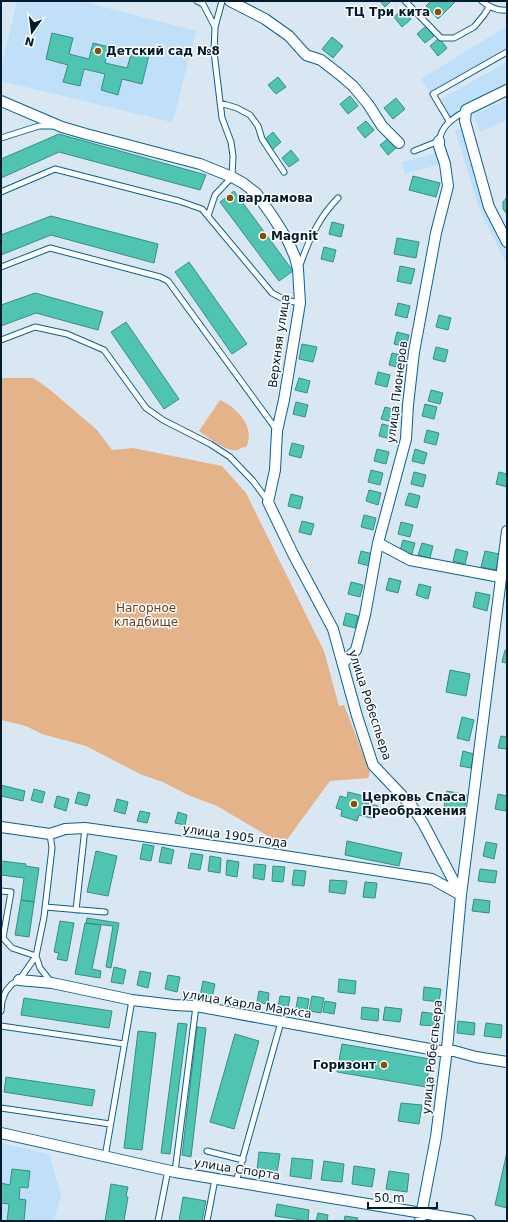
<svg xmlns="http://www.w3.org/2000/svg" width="508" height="1222" font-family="'DejaVu Sans',sans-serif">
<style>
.built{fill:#c0dff8}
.green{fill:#e5b38a}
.building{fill:#4fc4b1;stroke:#368f81}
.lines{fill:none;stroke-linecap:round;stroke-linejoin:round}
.service-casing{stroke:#066293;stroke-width:7}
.minor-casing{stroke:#066293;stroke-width:12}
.service{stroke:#fff;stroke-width:5}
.minor{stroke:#fff;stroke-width:10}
.poi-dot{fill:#884d08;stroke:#fff;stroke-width:1.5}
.labels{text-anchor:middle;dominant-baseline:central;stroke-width:3;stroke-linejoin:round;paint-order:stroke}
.poi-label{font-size:12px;font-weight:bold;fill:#001a2e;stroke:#fff;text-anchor:start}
.street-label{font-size:12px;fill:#001a2e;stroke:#fff}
.park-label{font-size:12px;fill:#6d4116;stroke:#fff}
</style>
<rect width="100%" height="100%" fill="#d9e7f3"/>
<path class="built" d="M17,1h63l116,30 -22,86 -3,5 -170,-41v-11z
M507,26v21l-77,45 -9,-13z
M507,62v23l-56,31 -10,-17z
M507,100v20l-27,12 -7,-17z
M464,128l37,109 6,10v18l-27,-54 -25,-81z
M437,153l4,11 -36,10 -3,-12z
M1,1143l48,11 12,41 -7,26h-53z"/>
<path class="green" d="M3,378h30l15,10 49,42 15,20 21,-2 89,18 24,27 78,158 15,55 5,-1 26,67 -2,6 -38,3 -47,64 -66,-39 -29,-11 -25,-13 -21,-7 -56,-29 -44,-12 -16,-8 -25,-6v-341z
M220,400c6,3 12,6 16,11 10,8 17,24 10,36 -4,0 -6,2 -9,3 -12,2 -29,-13 -38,-19z"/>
<path class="building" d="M380,1h11l-6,6z
M431,1h25l-18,18 -12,-13z
M403,9l8,10 -9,8 -8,-10z
M426,26l8,10 -9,7 -8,-9z
M52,33l21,5 -4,16 20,5 4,-16 16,4 -4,16 22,5 5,-17 17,4 -7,29 -20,-5 -4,16 -17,-5 4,-16 -21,-5 -4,17 -17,-4 5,-17 -22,-6z
M332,37l11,9 -10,12 -11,-9z
M439,38l8,10 -9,8 -8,-10z
M278,77l8,10 -10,7 -8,-9z
M350,96l8,10 -10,8 -8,-10z
M396,98l9,11 -12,10 -9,-11z
M366,121l8,9 -9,8 -8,-10z
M273,132l8,10 -9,8 -8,-10z
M59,134l147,41 -6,15 -141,-38 -58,26v-19z
M389,138l8,9 -9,8 -8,-10z
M291,150l8,10 -10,7 -7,-9z
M413,176l27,7 -4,14 -27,-7z
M234,191l59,80 -14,10 -59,-79z
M507,197v17l-4,-5v-7z
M51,216l107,28 -4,19 -103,-28 -50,20v-20z
M332,222l12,3 -3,12 -12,-3z
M397,238l22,4 -3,16 -22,-4z
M324,247l12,3 -3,12 -12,-3z
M189,262l58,82 -15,10 -57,-82z
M400,266l15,3 -4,15 -14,-3z
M35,293l68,19 -5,18 -62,-17 -35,13v-21z
M398,303l12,3 -3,12 -12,-3z
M439,315l12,3 -3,12 -12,-3z
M126,322l53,77 -15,10 -53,-77z
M397,332l12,3 -3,12 -12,-3z
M302,344l15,3 -4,15 -14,-3z
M436,347l12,3 -3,12 -12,-3z
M392,353l12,3 -3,12 -12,-3z
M378,372l12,3 -3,12 -12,-3z
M299,378l11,3 -3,12 -12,-3z
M431,390l12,3 -3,11 -12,-3z
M296,402l12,3 -3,12 -12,-3z
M425,404l12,3 -3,12 -12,-3z
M385,407l11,3 -3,12 -12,-3z
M382,424l12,3 -3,12 -12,-3z
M427,430l12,3 -3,12 -12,-3z
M292,443l12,3 -3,12 -12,-3z
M377,449l12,3 -3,12 -12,-3z
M415,449l12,4 -3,11 -12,-3z
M371,470l12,3 -3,12 -12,-3z
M414,472l12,3 -3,12 -12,-3z
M499,472l8,2v13l-11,-3z
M369,490l12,3 -3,12 -12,-4z
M409,493l11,3 -3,12 -12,-3z
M291,494l12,3 -3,12 -12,-3z
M364,515l12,3 -3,12 -12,-3z
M302,521l12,3 -3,11 -12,-3z
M401,522l12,3 -3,12 -12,-3z
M403,540l12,3 -3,11 -12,-3z
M422,543l11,3 -3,12 -12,-3z
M456,549l12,3 -3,12 -12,-3z
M361,551l12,3 -3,12 -12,-3z
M485,551l14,3 -3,16 -15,-3z
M389,578l12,3 -3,12 -12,-3z
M351,582l12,3 -3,12 -12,-3z
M419,584l12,3 -3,12 -12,-4z
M476,592l14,3 -3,16 -14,-4z
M346,613l12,3 -3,12 -12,-3z
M505,650l2,1v12l-5,-1z
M450,670l20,4 -4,22 -20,-4z
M462,717l12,3 -5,21 -12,-3z
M501,736l6,1v12l-9,-1z
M463,751l11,3 -3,14 -11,-2z
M1,785l24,6 -2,10 -22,-5z
M34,789l11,3 -3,11 -11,-3z
M447,791l20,4 -4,21 -20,-3z
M78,792l12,3 -3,11 -12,-3z
M348,792l16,4 -1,6 15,4 -3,13 -16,-4 -2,6 -16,-5 1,-6 -6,-2 4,-12 7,2z
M498,794l9,2 -1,15 -11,-2z
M57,796l12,3 -3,12 -12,-4z
M117,799l11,3 -3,12 -11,-3z
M140,811l10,2 -3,10 -10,-2z
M178,812l9,3 -2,10 -10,-2z
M347,841l55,12 -3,13 -54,-11z
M486,842l11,2 -3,15 -11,-3z
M143,844l11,2 -3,15 -11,-2z
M162,847l12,3 -3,14 -12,-2z
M96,851l21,5 -9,40 -21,-4z
M191,853l12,2 -3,15 -12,-2z
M210,856l11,2 -1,15 -12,-2z
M227,860l12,2 -2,15 -11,-2z
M1,861l25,3 -1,2 14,2 -5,34 -13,-2 3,-22 -23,-3z
M254,864l12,1 -2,15 -11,-2z
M273,866l12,1 -2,15 -11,-1z
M480,869l17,2 -2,12 -17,-2z
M294,870l12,1 -2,15 -12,-1z
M330,880l17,1 -2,13 -16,-2z
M365,882l12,1 -2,15 -12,-1z
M474,899l16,2 -1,12 -17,-2z
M21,900l13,2 -5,35 -14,-2z
M87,918l32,5 -8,45 -5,-1 7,-41 -27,-3z
M60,921l14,2 -7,38 -10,-2 2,-6 -5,-1z
M85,923l16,2 -9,44 9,2 -1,7 -25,-4z
M114,967l12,3 -3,14 -12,-2z
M140,971l11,2 -3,15 -11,-3z
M168,975l12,2 -3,15 -12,-3z
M339,979l17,2 -1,13 -17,-2z
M203,981l12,3 -3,14 -12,-2z
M424,987l17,2 -2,13 -16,-2z
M259,991l10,2 -1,11 -11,-2z
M280,996l10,1 -2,11 -10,-1z
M312,996l12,2 -3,15 -12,-2z
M298,997l11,2 -2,11 -11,-2z
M24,998l88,13 -3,17 -88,-13z
M325,1001l11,2 -2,11 -11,-2z
M362,1007l17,2 -1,12 -17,-2z
M385,1007l17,2 -2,13 -17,-2z
M422,1012l16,2 -1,12 -17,-1z
M458,1021l17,2 -1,12 -17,-2z
M178,1023l9,1 -17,130 -9,-1z
M486,1023l16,2 -1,13 -17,-2z
M197,1027l9,1 -15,129 -9,-2z
M138,1031l18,2 -14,117 -18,-2z
M235,1034l24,7 -25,88 -24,-7z
M342,1044l88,15 -4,28 -89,-15z
M6,1077l89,13 -3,16 -88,-14z
M401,1103l21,2 -3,19 -21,-3z
M259,1152l21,2 -3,19 -20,-3z
M507,1152v56l-12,-3z
M292,1158l21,2 -2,19 -21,-3z
M324,1161l20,3 -2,18 -21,-2z
M354,1166l21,3 -3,18 -20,-3z
M12,1169l18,2 -2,17 -8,-1 -1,12 7,1 -2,21h-17l2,-17 -8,-1v-20l9,2z
M389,1171l20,3 -2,18 -21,-3z
M111,1184l17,3 -2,9 2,1 -4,24h-19z
M183,1197l23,4 -4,20h-23z
M277,1204l32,6 -1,11 -33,-5z
M318,1213l10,2 -1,6h-11z
M345,1216l13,2 -1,3h-13z"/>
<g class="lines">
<g class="service-casing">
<path id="service" d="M197,1l6,3 12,23
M405,1l36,37h13l20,-11 10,-12 5,-8
M482,1c7,6 15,10 25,9
M220,103l17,5 13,7 8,11 4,13 22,33
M449,121l-16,-27 74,-42
M1,138l38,-12h14
M414,151l25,-10c3,-16 13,-22 26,-30
M1,192l54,-23 124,32 23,8 70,84 13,7 15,3
M208,216l7,-21 17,-18 1,-21 -2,-14 -9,-24 -8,-66 1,-25 7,-26
M1,267l49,-19 110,29 8,4 108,148
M299,268c9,-26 19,-50 39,-70
M1,340l34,-13 32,7 37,16 42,58 17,12 47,24 20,13 23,24 15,20
M1,891l10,1 -8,46 9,10 24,8
M45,907l60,5
M76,910l9,-82
M36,956l4,12 11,14
M1,1011l1,-10 4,-10 6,-7 7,-4 8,-11 9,-13 8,-39 8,-69 -2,-14
M1,1026l123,18
M1,1108l109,16
M207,1151l36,9
M105,1157l27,-157
M175,1172l21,-166
M236,1182l45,-160
M158,1221l10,-51
M207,1221l8,-42"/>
</g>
<g class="minor-casing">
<path id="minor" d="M230,1l35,18 24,17 17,19 15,5 18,14 14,12 15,18 14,22 17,17
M507,90l-41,20 -1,11 24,86 18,35
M1,101l61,26 24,7 114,30 32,13 11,6 13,10 17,24 15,24 7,16 3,12 2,34 -16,97 -7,31 -2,39 -7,32 25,52 40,75 24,87 16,49 38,40 12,18 38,72
M378,543l32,17 90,17
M343,663l13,-13 9,-35 13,-72 28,-104 2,-34 6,-53 22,-119 12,-47 -3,-22 -6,-18v-5
M1,827l49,7 15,-5 20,-1 193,27 154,24 29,16
M19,980l33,3 80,17 42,5 22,1 250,46
M447,1049l29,8 31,5
M1,1133l174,39 295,49
M420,1221l16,-84 11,-88 14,-154 46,-364"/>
</g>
<use href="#service" class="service"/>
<use href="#minor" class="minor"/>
</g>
<g class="poi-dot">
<circle cx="438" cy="12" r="4"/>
<circle cx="98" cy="51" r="4"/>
<circle cx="230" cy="198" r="4"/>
<circle cx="263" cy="236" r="4"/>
<circle cx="354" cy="804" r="4"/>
<circle cx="384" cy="1065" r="4"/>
</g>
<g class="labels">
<g class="poi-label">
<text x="430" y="12" text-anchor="end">ТЦ Три кита</text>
<text x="106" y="51">Детский сад №8</text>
<text x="238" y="198">варламова</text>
<text x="271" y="236">Magnit</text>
<text x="362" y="797">Церковь Спаса<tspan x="362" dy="14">Преображения</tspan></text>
<text x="376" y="1065" text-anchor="end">Горизонт</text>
</g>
<g class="street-label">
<text transform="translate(279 341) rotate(-82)">Верхняя улица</text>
<text transform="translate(397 392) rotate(-83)">улица Пионеров</text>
<text transform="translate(370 705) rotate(72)">улица Робеспьера</text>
<text transform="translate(235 836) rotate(8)">улица 1905 года</text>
<text transform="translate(247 1004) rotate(9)">улица Карла Маркса</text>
<text transform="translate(432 1057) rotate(-84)">улица Робеспьера</text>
<text transform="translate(237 1169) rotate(9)">улица Спорта</text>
</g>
<g class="park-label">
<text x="146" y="608">Нагорное<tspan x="146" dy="14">кладбище</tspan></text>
</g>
</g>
<rect width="508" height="1222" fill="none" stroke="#001a2e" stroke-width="4"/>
<g transform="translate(32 32) rotate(194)" stroke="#ffffff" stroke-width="3" paint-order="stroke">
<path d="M0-3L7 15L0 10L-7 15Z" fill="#001a2e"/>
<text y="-6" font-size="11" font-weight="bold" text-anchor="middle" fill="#001a2e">N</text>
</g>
<path d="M368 1202v6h69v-6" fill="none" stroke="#001a2e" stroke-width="2"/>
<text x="374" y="1202" font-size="12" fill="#001a2e" stroke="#ffffff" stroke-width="3" paint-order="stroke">50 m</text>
</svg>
